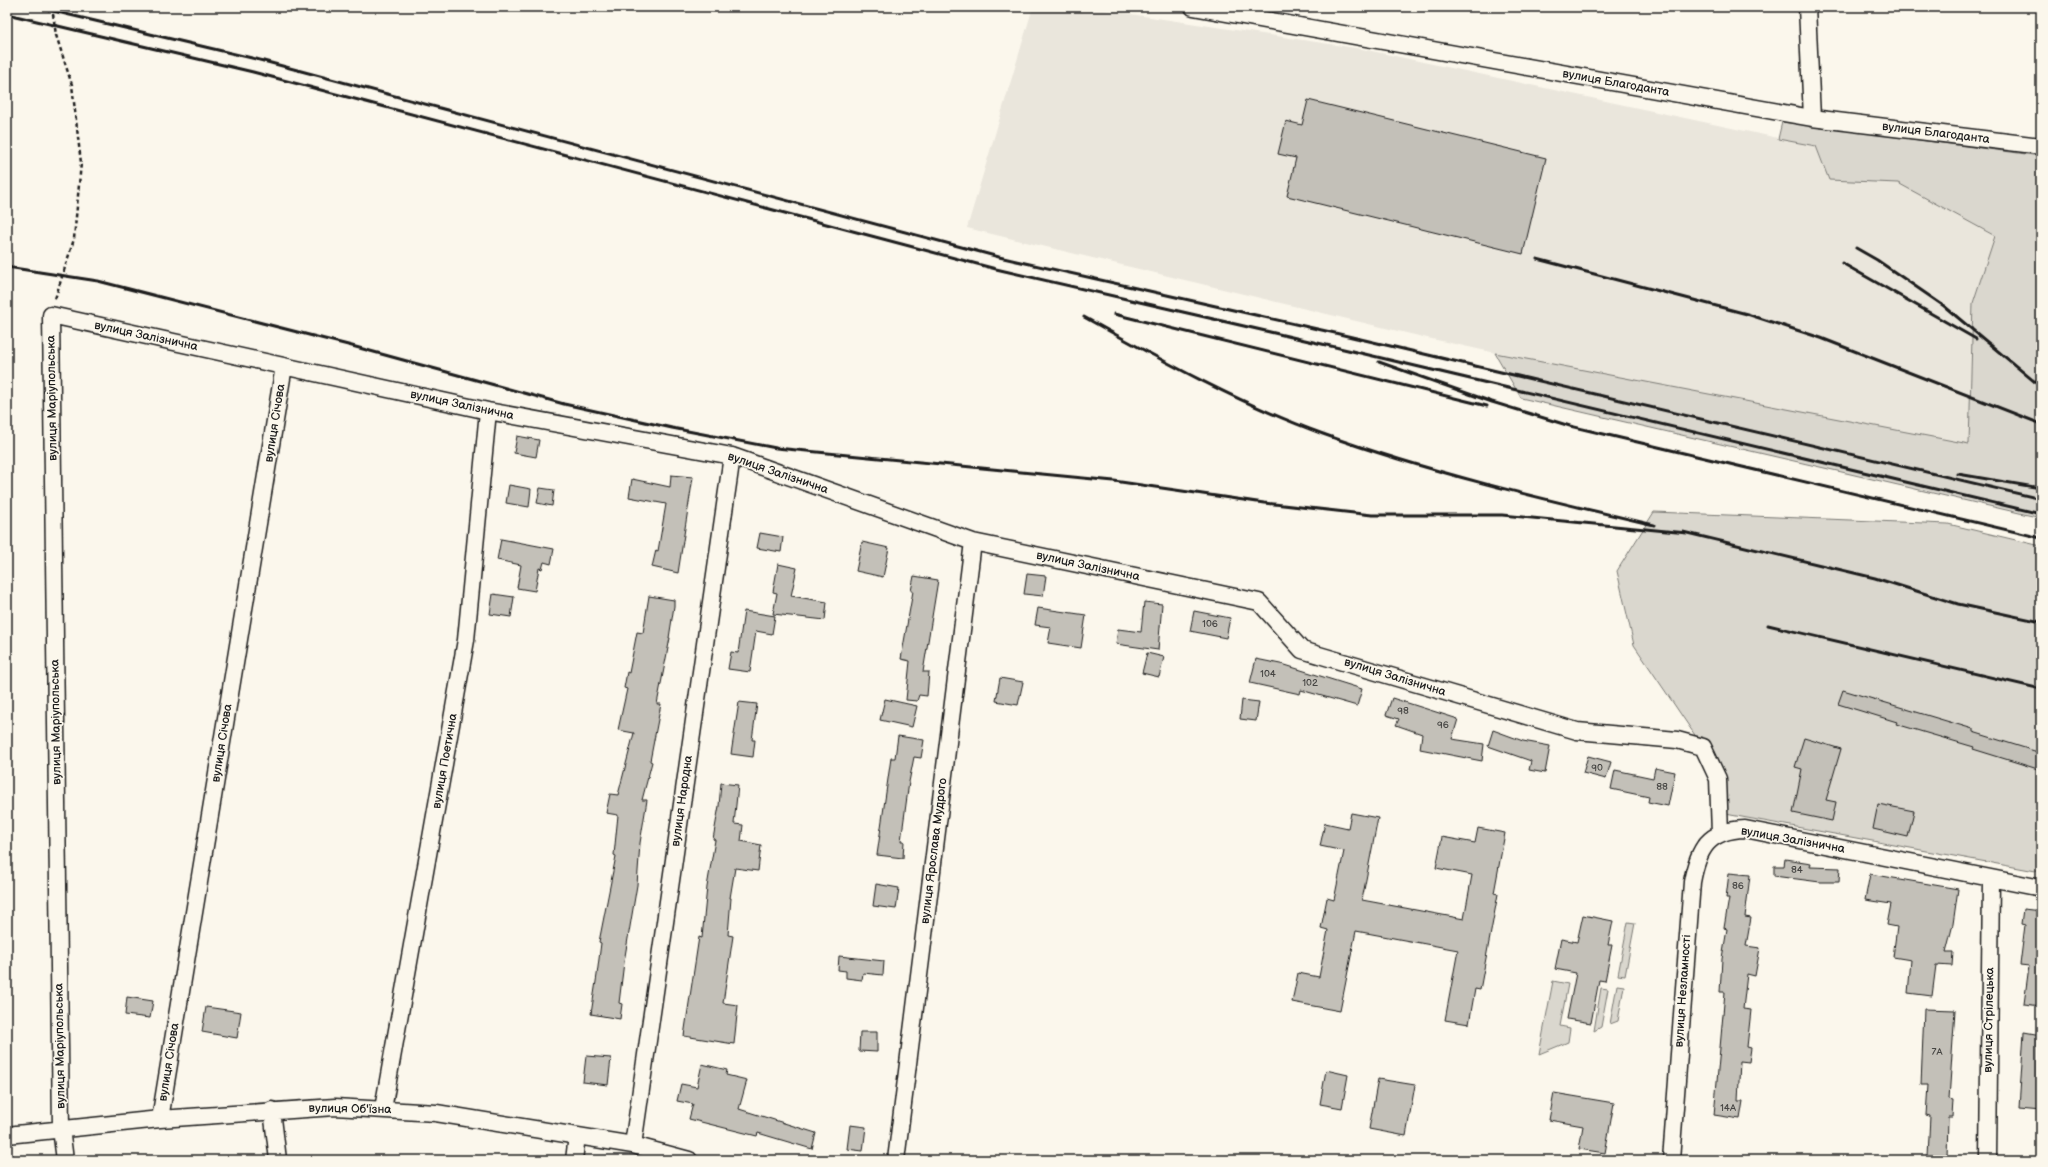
<svg xmlns="http://www.w3.org/2000/svg" width="2048" height="1167" font-family="'Balsamiq Sans',sans-serif">
<style>
.built{fill:#eae6dc}
.green{fill:#dad7ce;stroke:#7b7a75}
.building{fill:#c3c0b8;stroke:#1c1c1c}
.lines{fill:none;stroke-linecap:round;stroke-linejoin:round}
.street-casing{stroke:#1c1c1c;stroke-width:19}
.path{stroke:#1c1c1c;stroke-width:2.5;stroke-dasharray:4 3;stroke-linecap:butt}
.street{stroke:#fbf7ec;stroke-width:16}
.rail{stroke:#1c1c1c;stroke-width:3}
.labels{text-anchor:middle;dominant-baseline:central;stroke-width:3.5;stroke-linejoin:round;paint-order:stroke}
.number-label{font-size:10px;fill:#464543}
.street-label{font-size:12px;fill:#1c1c1c;stroke:#fbf7ec}
</style>
<rect width="100%" height="100%" fill="#fbf7ec"/>
<filter id="ink" filterUnits="userSpaceOnUse"><feTurbulence type="fractalNoise" baseFrequency=".025" numOctaves="2"/><feDisplacementMap in="SourceGraphic" scale="8" xChannelSelector="R" yChannelSelector="G"/><feConvolveMatrix kernelMatrix="1 2 1 2 8 2 1 2 1" color-interpolation-filters="sRGB"/></filter>
<g filter="url(#ink)">
<path class="built" d="M1033,7h51l278,42 454,97 13,34 75,3 92,54 -23,66 -4,141 -154,-21 -392,-86 -456,-109z"/>
<path class="green" d="M1782,122l259,34v362l-520,-120 -26,-45 474,91 4,-141 22,-67 -97,-53 -69,-3 -13,-34 -38,-7z
M1654,512l294,12 93,22v326l-321,-59 -17,-66 -69,-102 -17,-74z
M1628,922l7,1 -10,53 -7,-1z
M1553,981l15,3 -8,42 10,2 -2,14 -29,12z
M1617,985l7,1 -6,35 -8,3z
M1601,988l7,1 -7,38 -7,4z"/>
<path class="building" d="M1308,100l238,58 -23,96 -236,-58 9,-38 -18,-4 8,-33 16,4z
M517,436l22,4 -3,17 -22,-4z
M671,475l22,2 -15,96 -26,-6 4,-17 2,1 8,-47 -37,-7 3,-18 38,8z
M509,485l22,4 -2,18 -23,-4z
M540,488l14,2 -2,16 -15,-3z
M760,533l23,4 -2,15 -24,-4z
M501,539l53,10 -3,15 -7,-2 -2,7 -3,-1 -4,23 -18,-3 4,-23 -24,-5z
M862,542l27,6 -6,29 -27,-6z
M778,564l19,4 -6,28 36,6 -2,18 -52,-6 4,-21 -4,-1z
M1027,574l19,2 -3,20 -19,-2z
M914,576l24,4 -15,92h6l-2,24 -8,-1 -2,6 -11,-1 4,-39 -9,-2 12,-68h-2z
M493,594l21,3 -3,20 -21,-3z
M649,596l25,4v6l-5,32h1l-13,66h4l-11,57 2,1 -10,38h5l-7,43 -3,42 -13,77 -5,41 3,1 -2,15 -29,-5 6,-39 4,-32 -2,-1 17,-86 -2,-1 4,-40 -12,-2 4,-19 8,1 16,-62 -16,-3 9,-41 -3,-1 3,-16 2,1 8,-41 6,1z
M1144,602l18,2 -4,46 -42,-6 2,-15 23,3z
M1038,608l48,7 -5,33 -33,-5 3,-16 -16,-2z
M744,611l31,5 -3,18 -16,-3 -6,41 -22,-3 3,-17 7,1z
M1194,611l36,7 -4,20 -36,-7z
M1147,653l17,4 -5,20 -17,-4z
M1256,659l29,6 77,24 -5,17 -56,-16 -1,4 -50,-11z
M1000,678l23,4 -5,23 -22,-4z
M1843,690l130,39v3l68,21v17l-68,-21 1,-2 -78,-23 1,-2 -59,-18z
M1392,698l66,21 -6,20 32,5 -2,17 -62,-12 2,-15 -26,-9 3,-6 -13,-4z
M885,699l32,7 -5,21 -32,-7z
M1242,700l17,2 -3,19 -16,-2z
M739,702l18,2 -5,36h3l-2,17 -22,-3z
M1493,730l30,11 27,5 -5,27 -16,-3 2,-9 -43,-15z
M898,736l26,4 -3,18 -7,-1 -5,25 -8,59h3l-1,17 -26,-3 14,-97h4z
M1804,738l37,11 -15,51 10,2 -4,19 -39,-8 9,-44 -7,-2z
M1588,756l23,6 -5,17 -23,-6z
M1655,768l20,4 -7,34 -20,-4 1,-5 -38,-8 4,-19 38,8z
M721,783l17,2 -4,39 9,1 -2,16 20,4 -3,26 -23,-3 -5,30h1l-3,37 5,1 -10,67 15,2 -4,39 -50,-8 15,-99 3,1 5,-51 8,-47 -2,-1 6,-33z
M1878,804l36,7 -6,26 -35,-8z
M1351,813l27,5 -16,82 102,19 8,-44 -36,-7 6,-31 33,6 3,-15 27,5 -11,60 4,1 -18,96 -5,-1 -6,35 -24,-4 13,-70 -102,-19 -16,80 -48,-9 6,-29 21,4 9,-47 -7,-2 6,-30 7,2 10,-49 -24,-5 5,-23 23,5z
M1785,859l26,4 -1,4 30,1 -1,14h-19l-46,-6v-10h10z
M1729,873l21,2 -5,42 6,1 -5,28 14,2 -5,28 -8,-2 -4,35 8,1 -4,37 4,1 -2,14 -9,-1 -2,40h5l-3,18 -26,-4 11,-123h-5l2,-33 5,-30 -3,-1 5,-30h-3z
M1870,874l88,15 -5,35 -7,28h7l-1,14 -16,-1 -4,31 -24,-3 3,-33 -18,-3 4,-30 -10,-2 4,-21 -26,-4z
M876,884l23,4 -3,21 -23,-3z
M2023,909l18,2v95l-17,-2 5,-38 -9,-1 5,-40 -4,-1z
M1583,915l30,6 -5,24h4l-7,36 -6,-1 -8,43 -24,-4 9,-46 -21,-4 6,-30 16,3z
M839,956l45,5 -1,14 -20,-2 -1,7 -16,-2v-7l-8,-1z
M127,997l26,4 -3,17 -25,-3z
M206,1007l35,5 -4,26 -35,-6z
M1924,1009l31,1 -6,89 4,1 -1,17h-4l-1,40 -19,-1 2,-40 -4,-1 2,-30h-7z
M860,1032h17v20l-18,-1z
M2024,1032l17,3v75l-22,-2z
M586,1056l25,2 -3,27 -25,-3z
M702,1064l25,6 -1,5 21,5 -8,29 77,24 -4,16 -54,-16 -1,3 -68,-17 4,-15 -16,-3 4,-17 16,3z
M1326,1070l22,5 -6,33 -22,-4z
M1378,1079l37,6 -9,51 -37,-7z
M1554,1093l60,10 -9,50 -26,-4 4,-23 -34,-6z
M850,1125l16,2 -3,24 -16,-2z"/>
<g class="lines">
<g class="street-casing">
<path id="street" d="M1193,7l619,111 229,28
M1807,7l5,111
M383,1109l83,-469 22,-229
M272,1110l6,50
M160,1119l124,-753
M7,1135l153,-16 175,-12 101,6 197,32 56,15
M633,1145l99,-689
M65,1160l-4,-31 -10,-814 437,96 244,45 241,86 286,60 43,48 275,81 100,9 26,7 15,32 2,54
M574,1160l3,-24
M896,1160l77,-618
M1671,1160l21,-278c6,-33 16,-52 53,-53l296,59
M1988,1160l3,-281"/>
</g>
<path class="path" d="M52,7l4,28 16,50 9,78 -7,76 -19,60"/>
<use href="#street" class="street"/>
<path class="rail" d="M36,7l220,52 743,198 336,76 706,166
M7,14l246,58 743,197 339,78 706,167
M1856,248l21,12 67,46 97,81
M1537,259l210,55 74,24 220,86
M1842,263l134,76
M7,267l91,14 254,65 212,58 108,24 104,20 338,33 150,22 108,12h130l185,18
M1114,314l373,92
M1084,317c77,43 156,87 239,117 108,39 220,65 331,91
M1379,362l113,40 78,24 471,112
M1958,474l83,14
M1683,532l192,46 83,26 83,18
M1768,625l273,64"/>
</g>
</g>
<g class="labels">
<g class="number-label">
<text x="1210" y="624">106</text>
<text x="1268" y="674">104</text>
<text x="1310" y="683">102</text>
<text x="1403" y="711">98</text>
<text x="1443" y="725">96</text>
<text x="1597" y="768">90</text>
<text x="1662" y="787">88</text>
<text x="1797" y="870">84</text>
<text x="1738" y="886">86</text>
<text x="1937" y="1052">7А</text>
<text x="1728" y="1108">14А</text>
</g>
<g class="street-label">
<text transform="translate(1616 83) rotate(10)">вулиця Благоданта</text>
<text transform="translate(1936 133) rotate(7)">вулиця Благоданта</text>
<text transform="translate(146 336) rotate(12)">вулиця Залізнична</text>
<text transform="translate(52 398) rotate(-91)">вулиця Маріупольська</text>
<text transform="translate(462 405) rotate(12)">вулиця Залізнична</text>
<text transform="translate(275 423) rotate(-81)">вулиця Січова</text>
<text transform="translate(778 473) rotate(19)">вулиця Залізнична</text>
<text transform="translate(1088 566) rotate(12)">вулиця Залізнична</text>
<text transform="translate(1395 677) rotate(17)">вулиця Залізнична</text>
<text transform="translate(56 722) rotate(-91)">вулиця Маріупольська</text>
<text transform="translate(222 743) rotate(-81)">вулиця Січова</text>
<text transform="translate(445 761) rotate(-80)">вулиця Поетична</text>
<text transform="translate(682 801) rotate(-82)">вулиця Народна</text>
<text transform="translate(1793 840) rotate(10)">вулиця Залізнична</text>
<text transform="translate(934 851) rotate(-83)">вулиця Ярослава Мудрого</text>
<text transform="translate(1683 991) rotate(-86)">вулиця Незламності</text>
<text transform="translate(1989 1020) rotate(-89)">вулиця Стрілецька</text>
<text transform="translate(60 1046) rotate(-91)">вулиця Маріупольська</text>
<text transform="translate(169 1062) rotate(-81)">вулиця Січова</text>
<text transform="translate(350 1109) rotate(1)">вулиця Об'їзна</text>
</g>
</g>
<rect width="2048" height="1167" fill="none" stroke="#fbf7ec" stroke-width="24"/>
<rect x="12" y="12" width="2024" height="1143" fill="none" stroke="#1c1c1c" stroke-width="1.5" filter="url(#ink)"/>
</svg>
